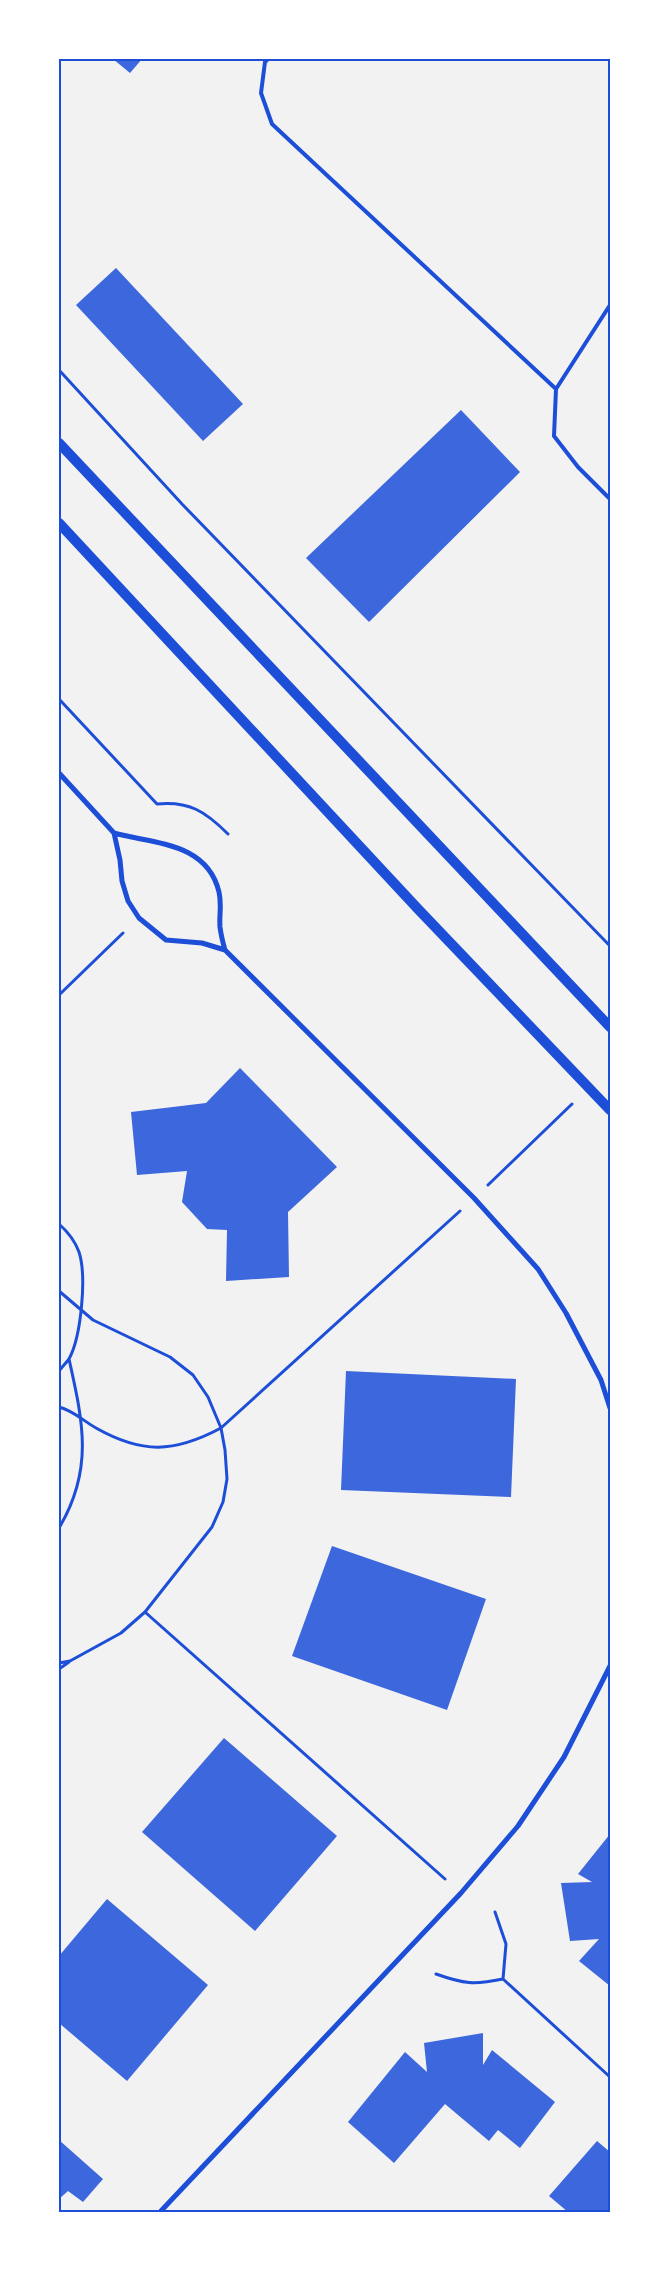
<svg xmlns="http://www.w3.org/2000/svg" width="669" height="2271" font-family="Helvetica,sans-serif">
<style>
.building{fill:#3d67dc}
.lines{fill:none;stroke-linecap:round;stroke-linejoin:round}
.path{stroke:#1d4ed8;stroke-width:3}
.service{stroke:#1d4ed8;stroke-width:4}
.minor{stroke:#1d4ed8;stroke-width:5}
.secondary{stroke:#1d4ed8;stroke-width:10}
.neatline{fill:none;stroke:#1d4ed8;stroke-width:2}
</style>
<rect width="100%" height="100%" fill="#f2f2f2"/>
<path class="building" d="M113,59h29l-12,14z
M116,268l127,136 -40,37 -127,-136z
M461,410l59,62 -151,150 -63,-64z
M240,1068l97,99 -49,45 1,65 -63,4 1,-51 -20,-1 -25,-27 5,-31 -50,4 -6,-63 75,-9z
M346,1371l170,8 -5,118 -170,-7z
M332,1546l154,53 -39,111 -155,-54z
M224,1738l113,98 -82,95 -113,-99z
M610,1834v152l-31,-25 20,-22 -29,2 -9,-58 31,-1 -14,-8z
M107,1899l101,86 -81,96 -68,-58v-67z
M483,2033v32l9,-15 63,52 -35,46 -22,-18 -9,11 -44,-37 -51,59 -46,-41 57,-70 22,20 -3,-29z
M59,2140l44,39 -20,23 -15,-11 -9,8z
M597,2141l13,11v60h-42l-19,-16z"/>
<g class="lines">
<path class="path" d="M59,370l123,134 428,442
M59,699l98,105c32,-3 48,7 71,30
M59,995l64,-62
M488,1185l84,-81
M59,1224c9,8 16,17 20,28 8,25 2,85 -10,107 -3,4 -7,8 -10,12
M59,1291l34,29 77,37 23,18 15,22 13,31 4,22 2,29 -4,23 -11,25 -67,85 -24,21 -51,28 -11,2
M59,1407c15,4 23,13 37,21 46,26 78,25 125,0l239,-217
M59,1528c35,-59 24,-106 10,-169
M145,1612l300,267
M59,1669l10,-7
M495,1912l11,32 -3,35
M436,1974c28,10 38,11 67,5
M503,1979l107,98"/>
<path class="service" d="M268,59l-3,3 -4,31 11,31 284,265
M610,305l-54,84 -2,47 24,31 32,32"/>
<path class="minor" d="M59,773l55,60 6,27 2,21 6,20 11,17 27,22 36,3 23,7 249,248 64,71 28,44 35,67 9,28
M114,833c40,11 93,9 105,59 3,13 0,23 1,35 1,8 3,16 5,23
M160,2212l301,-319 57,-67 46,-69 46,-91"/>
<path class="secondary" d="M59,443l551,584
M59,523l359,386 192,201"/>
</g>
<rect width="669" height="2271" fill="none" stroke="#ffffff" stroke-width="120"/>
<rect x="60" y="60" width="549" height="2151" class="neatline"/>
</svg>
